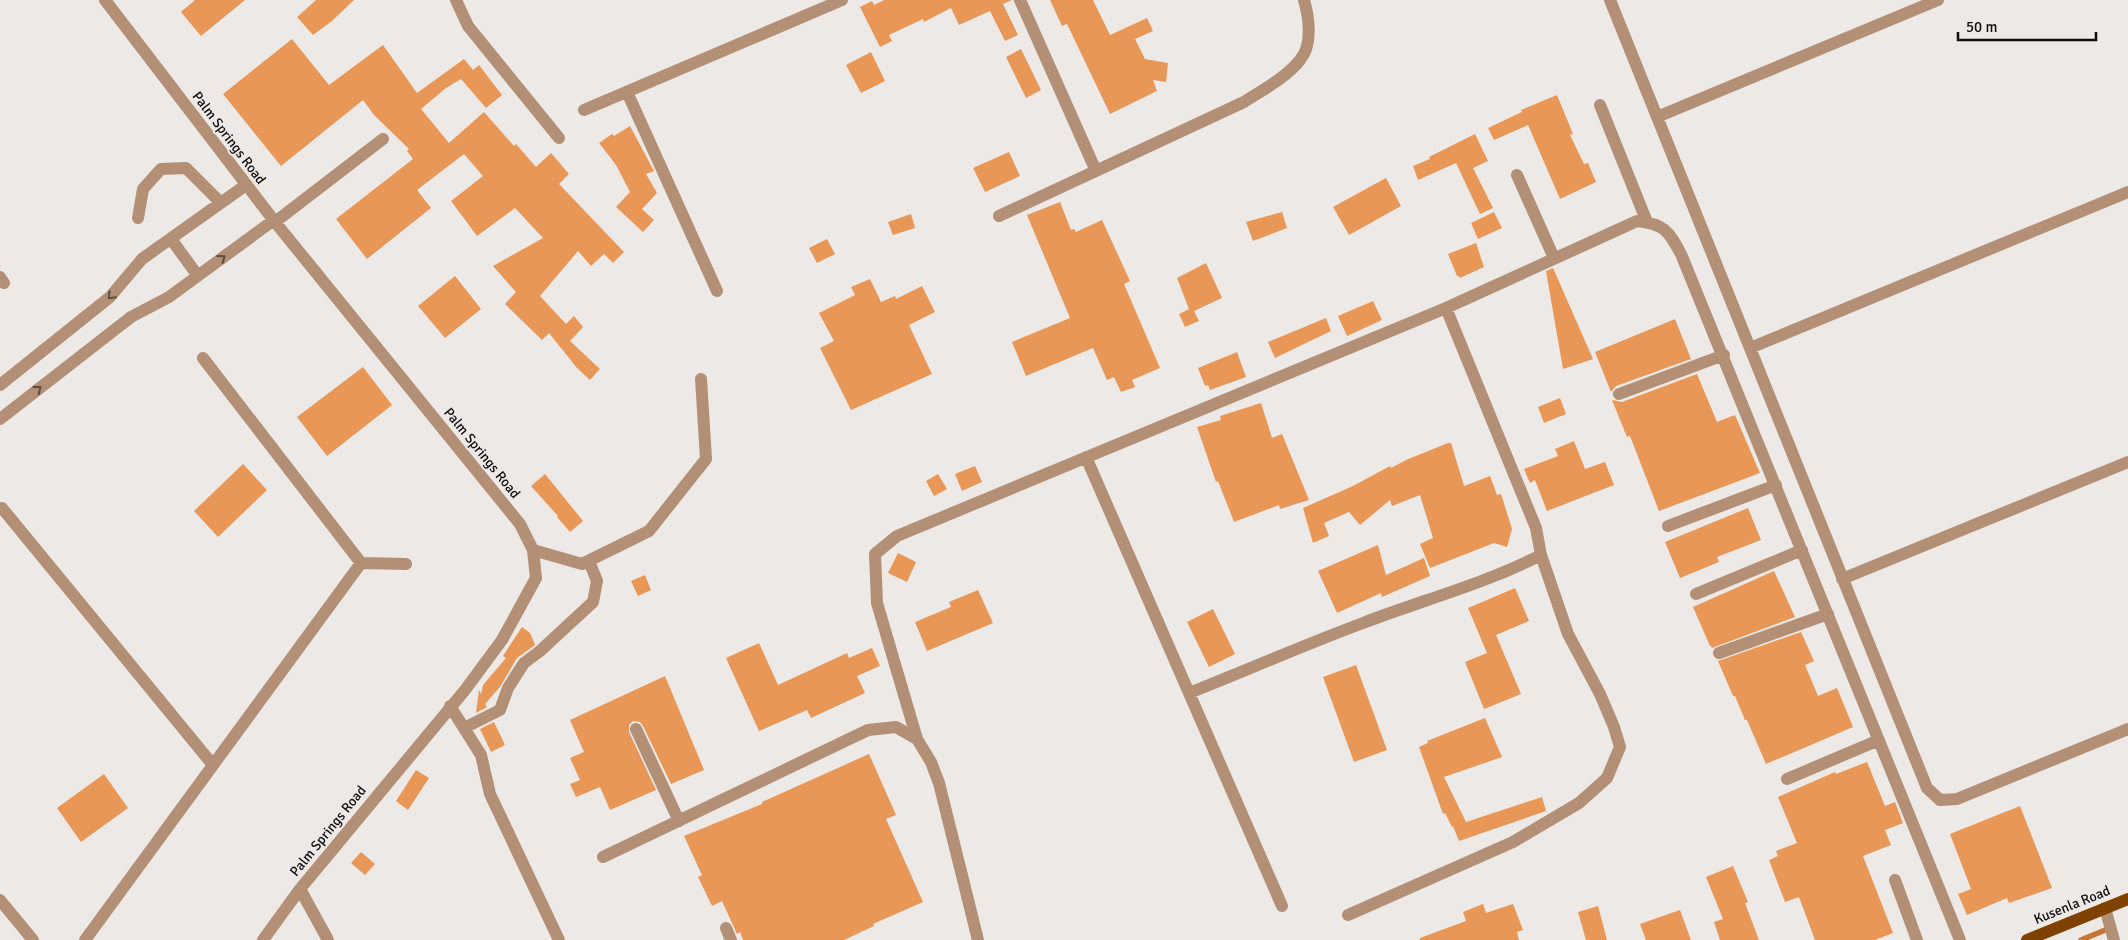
<svg xmlns="http://www.w3.org/2000/svg" width="2128" height="940" font-family="Signika,sans-serif">
<style>
.lines{fill:none;stroke-linecap:round;stroke-linejoin:round}
.stream{stroke:#c57735;stroke-width:5.5}
.building{fill:#e89757}
.minor{stroke:#b28f75;stroke-width:12}
.major{stroke:#7e4100;stroke-width:12}
.oneway{stroke:#604e40}
.labels{text-anchor:middle;dominant-baseline:central;stroke-width:4;stroke-linejoin:round;paint-order:stroke}
.street-label{font-size:14px;fill:#0e0d0c;stroke:#ede9e7}
</style>
<rect width="100%" height="100%" fill="#ede9e7"/>
<g class="lines">
<path class="stream" d="M2081,940l29,-12"/>
</g>
<path class="building" d="M195,0h50l-44,36 -20,-24z
M316,0h38l-22,21 -19,14 -16,-18z
M884,0h128l-9,4 15,31 -13,6 -15,-30 -31,14 -8,-17 -27,14 -1,-3 -34,16 3,6 -12,6 -20,-40 12,-6 2,4z
M1050,0h43l17,35 37,-17 6,13 -18,8 10,20 23,4 -2,19 -13,-2 4,11 -47,23 -43,-90 -5,2z
M292,39l37,46 54,-40 34,48 47,-34 9,11 6,-5 23,30 -16,13 -25,-29 -15,9 -25,21 28,34 35,-31 30,34 2,-2 20,23 15,-14 18,21 -10,10 65,68 -11,11 -9,-9 -13,12 -13,-15 -38,45 26,28 8,-8 9,11 -13,14 30,28 -10,11 -13,-12 -28,-35 -7,7 -37,-36 11,-12 -23,-26 50,-28 -28,-30 -38,28 -26,-35 32,-25 -19,-22 -47,36 14,18 -64,51 -31,-40 77,-60 -6,-8 2,-2 -35,-34 -11,-15 -82,66 -58,-72z
M1021,49l20,41 -15,8 -20,-41z
M871,52l14,29 -24,12 -15,-28z
M1557,95l16,39 -3,1 14,29 4,-1 8,19 -36,17 -32,-74 -34,15 -6,-12 34,-16 -1,-2z
M630,126l24,45 -8,3 11,19 -15,16 12,11 -11,12 -27,-25 14,-15 -14,-27 -17,-22 13,-9 2,2z
M1475,134l13,27 -15,7 20,40 -13,6 -24,-51 -38,17 -5,-14 17,-7 -1,-2z
M1009,152l11,24 -35,16 -12,-24z
M1386,178l15,28 -52,29 -16,-28z
M1060,202l11,28 3,-1 2,3 26,-12 28,61 -6,3 36,84 -28,12 3,7 -14,5 -7,-15 -7,3 -14,-32 -67,28 -14,-34 58,-24 -43,-103z
M1282,212l5,16 -34,13 -7,-19z
M1494,212l8,16 -24,11 -7,-16z
M911,214l4,14 -22,7 -5,-13z
M827,239l8,15 -18,9 -8,-15z
M1476,243l8,24 -24,11 -1,-2h-2l-9,-22z
M1206,263l16,35 -28,13 5,10 -14,6 -6,-13 10,-5 -12,-31z
M1553,268l40,91 -30,10 -17,-98z
M455,276l26,33 -36,29 -27,-32z
M870,279l11,23 14,-6 1,3 26,-13 13,26 -26,13 23,49 -81,36 -31,-62 14,-7 -15,-28 36,-18 -4,-8z
M1373,301l9,19 -35,16 -9,-20z
M1326,318l5,13 -56,27 -7,-16z
M1675,319l16,40 -75,27 -5,6 -16,-40z
M1237,352l9,25 -36,13 -2,-5 -3,1 -7,-18z
M363,367l29,38 -65,51 -30,-39z
M1697,374l20,48 18,-7 25,58 -101,38 -29,-75 -3,1 -15,-37 10,2z
M1560,398l6,16 -22,9 -6,-16z
M1261,403l11,35 10,-4 27,66 -29,9 -1,-4 -45,17 -16,-41 -2,1 -19,-55 24,-7 -1,-4z
M1574,441l11,28 20,-7 9,23 -67,26 -12,-31 -5,3 -6,-14 34,-13 -3,-7z
M1448,443h3l13,43 26,-10 7,19 4,-1 11,35 -5,18 -13,-4 -64,25 -10,-24 13,-6 -13,-43 -28,11 -2,-6 -30,25 -11,-13 -25,11 5,13 -16,7 -10,-35 50,-22 37,-20 1,2 15,-8z
M243,464l24,26 -49,47 -24,-26z
M975,466l7,16 -20,9 -7,-17z
M545,474l38,47 -13,11 -13,-15 1,-1 -27,-30z
M938,474l9,15 -13,7 -8,-15z
M1748,508l13,32 -44,17 2,5 -39,16 -15,-36z
M1378,545l8,30 38,-17 6,18 -48,21 -1,-4 -44,20 -19,-42z
M898,553l18,9 -9,20 -19,-9z
M1774,571l21,46 -83,31 -1,-2h-1l-17,-39z
M645,575l6,15 -13,6 -7,-15z
M1515,588l14,33 -33,14 25,59 -37,15 -19,-47 22,-9 -19,-45z
M978,590l15,33 -66,28 -12,-29 36,-15 -2,-5z
M1213,609l22,45 -26,13 -22,-45z
M522,627l8,6 5,12 -18,13 -17,29 -15,17 2,3 -11,6 3,-23 2,4 2,-9 23,-27 -3,-2z
M1801,632l13,29 -9,4 13,31 19,-8 16,39 -87,37 -19,-44h-2l-10,-24h-2l-15,-35z
M759,643l19,42 69,-32 2,5 23,-10 8,18 -23,10 8,17 -54,25 -4,-8 -48,21 -33,-73z
M1356,665l31,85 -33,12 -31,-85z
M665,676l39,94 -33,14 -28,-58 -3,-4 -7,-1 -4,4v7l27,58 -46,20 -10,-23 -24,10 -6,-13 10,-4 -10,-22 14,-6 -14,-32z
M1485,718l17,39 -58,20 22,45 76,-25 4,14 -87,30 -6,-15 -1,1 -7,-14 -2,1 -24,-67 9,-4 -1,-2z
M494,722l11,23 -14,7 -11,-23z
M869,754l27,61 -10,4 37,83 -50,22 1,2 -30,14h-101l-3,-8 -3,2 -15,-33 -10,5 -14,-29 4,-2 -18,-39 78,-32v-2z
M1867,762l18,44 10,-4 8,21 -18,7 6,15 -28,11 30,77 -18,7h-60l-16,-43 -14,5 -16,-42 9,-4 -2,-5 21,-8 -19,-46 57,-25 1,2z
M416,770l13,8 -21,32 -12,-9z
M104,774l24,34 -47,34 -24,-34z
M2020,806l32,82 -43,15 -2,-5 -40,17 -9,-21 13,-5 -21,-55z
M361,852l14,12 -10,11 -14,-12z
M1733,866l15,36 -3,1 14,37h-39l-6,-18 9,-3 -17,-42z
M1483,904l3,9 27,-9 10,26 -6,2 2,8h-99v-2l46,-17 -3,-9z
M1598,906l9,34h-21l-8,-28z
M1680,910l11,30h-45l-6,-16z"/>
<g class="lines">
<path class="minor" d="M105,0l170,222 245,302 13,26 3,28 -34,62 -37,50 -165,199 -37,51
M456,0l12,26 91,112
M1020,0l76,171
M1610,0l317,788 13,12 17,-1 171,-70
M627,92l90,199
M1600,105l47,117
M584,110l258,-110
M1657,117l281,-117
M1517,175l37,83
M999,216l245,-114c17,-11 43,-25 56,-42 13,-15 9,-43 4,-60
M138,218l5,-29 18,-20 25,-1 35,35
M275,222l108,-83
M171,239l27,37
M0,277l4,6
M1750,348l378,-156
M203,358l158,205 45,1
M0,385l110,-88 32,-38 104,-74
M1619,394l105,-39
M0,419l131,-102 38,-20 105,-77
M1086,457l196,449
M2,508l211,257
M1668,526l108,-41
M533,550l49,14 67,-33 57,-72 -5,-80
M1842,579l286,-117
M1696,594l106,-44
M1719,653l109,-39
M1189,693c58,-23 115,-48 174,-70 60,-23 121,-39 178,-68l-5,-27 -90,-220
M450,706l31,49 9,39 69,146
M464,728l36,-18 8,-22 16,-25 16,-12 53,-49 4,-21 -8,-20
M636,729l43,92
M917,739l-40,-136 -2,-49 22,-18 549,-228 191,-87c27,3 31,9 44,33l279,686
M1787,779l92,-39
M603,857l265,-127 28,-3 21,12 14,23 8,21 39,157
M1895,880l22,60
M300,889l28,51
M0,900l33,40
M2105,908l9,32
M1348,915l165,-73 66,-39 28,-25 13,-31 -6,-20 -14,-33 -32,-60 -27,-79
M726,928l5,12
M85,940l276,-377"/>
<path class="major" d="M2027,940l101,-41"/>
</g>
<defs><path id="oneway-chevron" d="M-2-3.5L2.5 0L-2 3.5" fill="none" stroke-width="1.6" stroke-linecap="round" stroke-linejoin="round" transform="scale(1.25)"/></defs>
<g class="oneway">
<use href="#oneway-chevron" transform="translate(222 258) rotate(-36)"/>
<use href="#oneway-chevron" transform="translate(111 296) rotate(135)"/>
<use href="#oneway-chevron" transform="translate(38 389) rotate(-38)"/>
</g>
<g class="labels">
<g class="street-label">
<text transform="translate(229 138) rotate(53)">Palm Springs Road</text>
<text transform="translate(482 453) rotate(51)">Palm Springs Road</text>
<text transform="translate(328 831) rotate(-51)">Palm Springs Road</text>
<text transform="translate(2072 905) rotate(-22)">Kusenla Road</text>
</g>
</g>
<path d="M1958 32v8h138v-8" fill="none" stroke="#0e0d0c" stroke-width="2.5"/>
<text x="1966" y="32" font-size="15" fill="#0e0d0c" stroke="#ede9e7" stroke-width="4" paint-order="stroke">50 m</text>
</svg>
